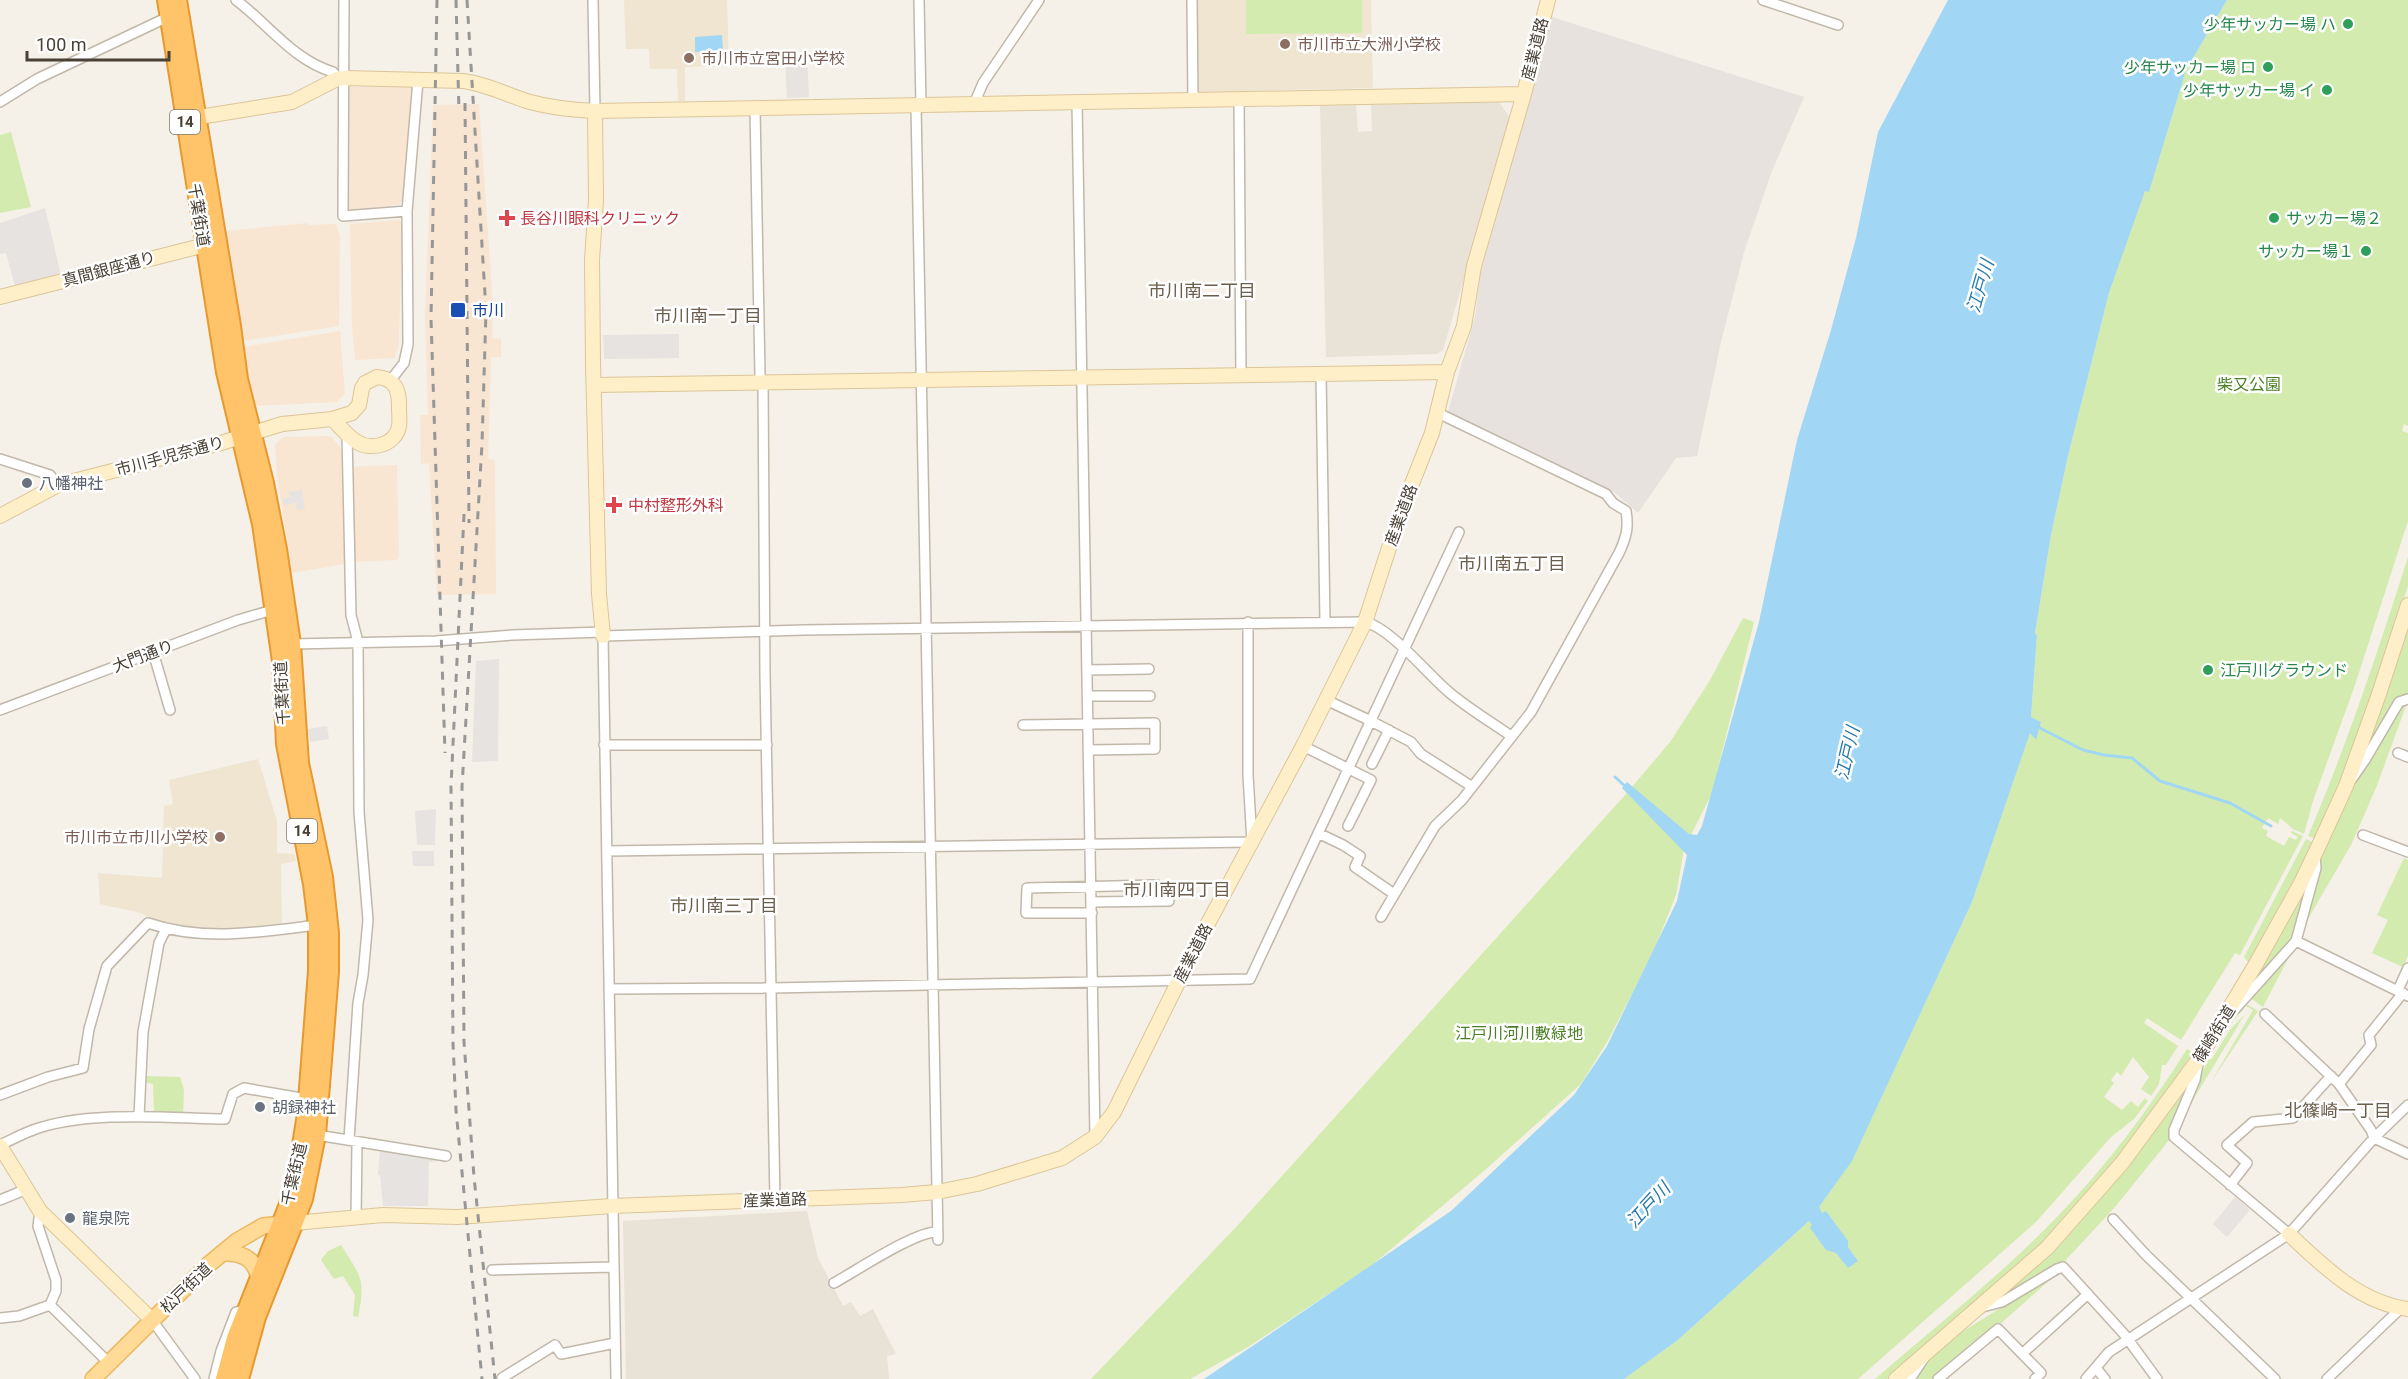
<svg xmlns="http://www.w3.org/2000/svg" width="2408" height="1379" font-family="Roboto,'Noto Sans JP',sans-serif">
<style>
.residential{fill:#e9e2d6}
.commercial{fill:#f8e6d2}
.industrial{fill:#e7e2dd}
.education{fill:#efe5d1}
.green{fill:#d3ebaf}
.parking{fill:#e6e3e0}
.water{fill:#a1d7f5}
.lines{fill:none;stroke-linecap:round;stroke-linejoin:round}
.stream{stroke:#a1d7f5;stroke-width:3}
.street-casing{stroke:#c1b8aa;stroke-width:12}
.secondary-casing{stroke:#dbc597;stroke-width:16}
.primary-casing{stroke:#ebb960;stroke-width:18}
.highway-casing{stroke:#e79930;stroke-width:20}
.street{stroke:#fff;stroke-width:9}
.secondary{stroke:#ffefc8;stroke-width:14}
.primary{stroke:#ffdb97;stroke-width:15}
.highway{stroke:#ffc469;stroke-width:16}
.rail{stroke:#979797;stroke-width:3;stroke-dasharray:8 8;stroke-linecap:butt}
.leisure-dot{fill:#2e9e5b;stroke:#fff;stroke-width:2}
.education-dot{fill:#8d6e63;stroke:#fff;stroke-width:2}
.health-dot{fill:#e0444e;stroke:#fff;stroke-width:2}
.transit-dot{fill:#1a4fb4;stroke:#fff;stroke-width:2}
.worship-dot{fill:#6b7280;stroke:#fff;stroke-width:2}
.labels{text-anchor:middle;dominant-baseline:central;stroke-width:5;stroke-linejoin:round;paint-order:stroke}
.shield{fill:#fff;stroke:#807972;stroke-width:1.5}
.shield-label{font-size:15px;font-weight:bold;fill:#494036}
.leisure-label{font-size:16px;fill:#27864d;stroke:#fff;text-anchor:end}
.education-label{font-size:16px;fill:#785e54;stroke:#fff;text-anchor:start}
.street-label{font-size:16px;fill:#494036;stroke:#fff}
.health-label{font-size:16px;fill:#be3a42;stroke:#fff;text-anchor:start}
.transit-label{font-size:16px;fill:#164399;stroke:#fff;text-anchor:start}
.park-label{font-size:16px;fill:#4c7f25;stroke:#fff}
.worship-label{font-size:16px;fill:#5b616d;stroke:#fff;text-anchor:start}
.water-label{font-size:18px;font-style:italic;fill:#267aab;stroke:#fff}
.neighbourhood-label{font-size:18px;fill:#6c5e4d;stroke:#fff}
</style>
<rect width="100%" height="100%" fill="#f5f0e8"/>
<path class="residential" d="M1499,102l12,17 -68,231 -6,4 -111,3 -6,-251 36,-1 2,27 14,-1 -1,-26z
M807,1211l11,47 25,48 8,-4 9,14 13,-7 23,45 -9,2 2,23h-263l-3,-158z"/>
<path class="commercial" d="M349,87h64l-10,113 -4,4 -29,5 -21,1 -3,-2z
M479,104l14,202 -1,32 9,1v18h-10l-3,102 7,1 1,134 -59,1 -8,-132 -8,1 -1,-49h8l-3,-97 8,-213z
M399,220l3,4 -3,120 -4,14 -40,2 -3,-34 -2,-102z
M308,223l1,2 27,-1 4,12 -1,90 -96,15 -18,-110z
M340,331l5,63 -8,8 -85,4 -8,-59z
M331,436l11,14 3,114 -53,9 -15,-97 -2,-31 4,-5 6,-3z
M397,465l2,92 -2,3 -45,2 -2,-95z"/>
<path class="industrial" d="M1552,17l252,80 -32,74 -28,81 -23,90 -24,114 -21,2 -38,55 -24,-21 -166,-80 27,-95 5,-42z"/>
<path class="education" d="M624,0h103l2,66 -44,1v34h-7l-1,-32h-27l-1,-20h-23z
M1197,0h174l2,88 -174,4z
M258,759l19,62v32l17,1 2,7 -15,3 1,59 -48,6 -37,-2 -42,-6 -14,-8 -41,-9 -2,-31 64,5 2,-72 9,-2 -4,-24z"/>
<path class="green" d="M1246,0h116v33l-116,1z
M2227,0h181v426l-4,-2 -2,7 6,2v88l-53,164 -42,116 -9,33 -11,-5 -13,-11 -2,6 -10,-6 -6,10 6,3 -2,5 18,10 5,-9 7,3 2,-3 -7,-4 1,-2 11,5 -63,119 -5,-2 -54,87 -34,-22 -3,5 34,23 -12,19h-4l-3,19 -8,12 -10,-7 8,-12 -16,-20 -12,19 -4,-4 -6,8 3,3 -10,14 18,13 9,-9 7,6 7,-9 3,3 -14,18 -23,18 -75,85 -178,157h-234l54,-39 131,-119 43,-61 120,-258 58,-170 5,7 5,-17 -9,-5 6,-82 -2,-2 16,-98 17,-79 41,-163 36,-103 4,1 37,-121z
M11,132l20,75 -31,6v-78z
M2408,557v29l-34,107 -29,80 -29,66 -8,-3c39,-91 70,-185 100,-279z
M1743,618l11,4 -42,171 -28,56 -8,46 -20,50 -24,49 -25,48 -26,42 -96,86 -114,96 -123,81 -58,32h-99l146,-153 389,-432 44,-52 39,-60z
M2408,618v76l-12,4 -35,62z
M2407,703l-31,85 -25,57 -50,86 22,-83 15,-33 63,-110z
M2306,839l8,4 -64,121 -6,-7z
M2404,858l4,2v96l-5,11 -31,-14 16,-33 -11,-5z
M2313,869l-23,70 -44,52z
M2293,949l-30,58 -14,-10z
M2245,1003l13,8 -47,71 42,-72 -7,-4 -17,20z
M2245,1014l-67,111 30,-65 4,-1 17,-28z
M2187,1049l6,4 -7,10 2,2 -57,78 -84,96 -160,140h-12c61,-53 125,-103 181,-161 50,-51 93,-109 131,-169z
M146,1076l34,1 4,13 -1,26 -29,-2 -1,-30 -9,-2z
M2194,1076l-24,54v9l-55,68 -51,55 -8,3 -54,32 -2,-1z
M341,1245c20,32 25,34 17,72l-5,-1 2,-21 -12,-19 -9,3 -13,-19 7,-9z
M2060,1271l-61,54 -2,-1 -63,55h-19l29,-36z"/>
<path class="parking" d="M807,57l2,40 -22,1 -2,-40z
M45,208l16,67 -46,11 -9,-33 -6,1v-31z
M679,334v24l-75,1 -1,-24z
M302,490l3,19 -8,1 -1,-7 -13,2 -1,-6 8,-2 -1,-5z
M499,659l-1,102 -26,1 4,-101z
M327,726l2,13 -19,3 -2,-13z
M436,809l-1,36h-18l-2,-34z
M412,851h22v15h-21z
M380,1150l60,6v5l-11,1 -1,44h-45l-3,-31h-2z
M2235,1197l15,13 -23,27 -14,-13z"/>
<path class="water" d="M1948,0h279l-41,70 -37,122 -4,-1 -36,102 -41,163 -17,79 -16,98 2,2 -6,82 10,5 -5,18 -6,-7 -58,169 -120,259 -33,46 3,6 4,-2 22,30v6l10,14 -10,7 -12,-15 -10,-3 -16,-22 2,-3 -3,-4 -131,119 -54,39h-420l247,-168 123,-116 33,-49 70,-145 10,-46 -65,-67 5,-6 62,52 8,1 5,-9 57,-204 38,-182 34,-110 25,-92 22,-106z
M722,35l1,15 -28,2v-15z"/>
<g class="lines">
<path class="stream" d="M2036,726l47,24 21,5 28,3 28,23 70,22 41,23
M1615,777l12,11"/>
<g class="street-casing">
<path id="street" d="M236,0c32,24 57,60 97,72l4,7
M344,0l-1,216 64,-5
M593,0l2,111
M919,0l2,106
M1192,0l1,100
M1763,0l75,25
M1239,99l2,278
M0,102l37,-23 131,-62
M1077,103l18,1034
M974,104l9,-21 56,-83
M916,106l22,1134
M755,109l5,267 3,7 2,292 10,525
M1321,375l4,247
M390,381l14,-18 4,-19 -1,-133 11,-131
M347,434l4,181 7,27 1,170 9,108 -5,55 -5,28 -9,137
M0,459l50,16 8,10
M292,644l144,-3 76,-6 91,-3
M153,652l17,58
M1087,670l62,-1
M1088,696h62
M1326,700l45,21 40,21 10,12 50,32
M0,710l238,-90 38,-11
M1023,725l132,-2v26l-66,1
M604,745h163
M1303,746l68,34 -23,46
M2398,753l10,4
M1372,764l17,-34
M2351,780l14,-20 34,-58 9,-3
M1318,833l25,12 17,11 -5,11 39,27
M2363,835l45,17
M607,851l645,-9 -4,-67v-153
M2315,856l1,12 -20,73 112,55
M1092,902l77,-1
M1092,913h-66l1,-25 130,-3
M1381,917l54,-91 27,-26 69,-88 88,-159c7,-15 10,-25 7,-42l-13,-8 -7,-9 -168,-81
M609,989l162,-1 479,-9 209,-447
M2398,990l10,-22
M2235,1009l61,-68
M2265,1014l74,70 32,46 3,8 34,16
M2198,1064l-3,16 -21,50v7l115,97
M2339,1084l32,-39 -2,-10 34,-42
M0,1095l48,-18 35,-9 6,-39 18,-63 41,-43c55,19 113,9 169,2
M139,1117l4,-85 16,-89 7,-14
M317,1135l129,21
M0,1145c11,-5 22,-11 33,-15 54,-20 135,-12 192,-11l8,-25 11,-6 63,11
M2230,1185l17,-22 -20,-18 26,-23 40,-4 38,-42
M0,1200l27,-11
M356,1218l1,-75
M2113,1219l33,36 129,124
M492,1270l122,-3
M834,1283c22,-12 83,-53 104,-51
M50,1305l59,58
M1982,1307l20,-5 55,-33 6,-2 61,67 33,45
M0,1318l19,-2 31,-11 6,-14v-11l-18,-54 2,-15
M152,1320l43,59
M2023,1353l65,-59
M2096,1368l9,11
M502,1378l53,-33 6,9 54,-11
M214,1379l7,-28 15,-39 8,-2
M616,1379l-13,-743 201,-6 561,-8c26,6 63,53 85,71 19,16 41,29 61,43
M1910,1379l14,-21
M1938,1379l60,-50 43,44 -6,6
M2086,1379l23,-27 180,-118 85,-96 34,-33
M2327,1379l74,-71"/>
</g>
<g class="secondary-casing">
<path id="secondary" d="M595,111l1,89 -4,60 1,104 6,230 4,42
M187,119l105,-17 45,-23 8,-1 118,3c24,3 44,14 67,21 22,6 43,8 65,9l929,-17
M0,297l213,-54
M594,385l853,-13
M0,516l58,-31 163,-42 61,-19 50,-5 20,-6 7,-8 3,-17 3,-5 12,-6c7,1 12,2 17,8 5,6 5,15 5,22 0,6 1,14 0,19 -3,19 -28,25 -42,16 -10,-6 -17,-16 -25,-23
M0,1146l40,65 112,109
M294,1223l89,-8 74,2 155,-11 290,-11 35,-3 40,-8 85,-26 33,-21 19,-25 84,-170 105,-196 62,-124 35,-108 32,-81 15,-61 17,-46 10,-60 50,-172 24,-94
M2289,1234c34,32 71,69 119,75
M1896,1379l151,-131 75,-85 76,-103 58,-96 45,-81 19,-40 26,-57 33,-92 29,-89"/>
</g>
<g class="primary-casing">
<path id="primary" d="M222,1253c19,-1 33,5 37,25
M93,1379l115,-114 29,-24 26,-15 28,-3"/>
</g>
<g class="highway-casing">
<path id="highway" d="M166,0l59,372 36,152 20,137 4,83 27,140 5,41v46l-11,143 -9,56 -8,32 -54,136 -11,41
M178,0l54,326 7,53 26,104 13,66 14,95 8,119 24,114 6,56v39l-13,163 -13,64 -47,118 -17,62"/>
</g>
<use href="#street" class="street"/>
<use href="#secondary" class="secondary"/>
<use href="#primary" class="primary"/>
<use href="#highway" class="highway"/>
<path class="rail" d="M437,0l-6,318 14,435
M456,0l3,112
M467,0l19,311 -4,133 -20,343 2,255 10,135 21,202
M465,103l4,420
M464,514l-13,272 2,257 3,67 26,269"/>
</g>
<g class="leisure-dot">
<circle cx="2348" cy="24" r="6"/>
<circle cx="2268" cy="67" r="6"/>
<circle cx="2327" cy="90" r="6"/>
<circle cx="2274" cy="218" r="6"/>
<circle cx="2366" cy="251" r="6"/>
<circle cx="2208" cy="670" r="6"/>
</g>
<g class="education-dot">
<circle cx="1285" cy="44" r="6"/>
<circle cx="689" cy="58" r="6"/>
<circle cx="220" cy="837" r="6"/>
</g>
<g class="health-dot">
<path d="M504 209h6v6h6v6h-6v6h-6v-6h-6v-6h6z"/>
<path d="M611 496h6v6h6v6h-6v6h-6v-6h-6v-6h6z"/>
</g>
<rect class="transit-dot" x="450" y="302" width="16" height="16" rx="3"/>
<g class="worship-dot">
<circle cx="27" cy="483" r="6"/>
<circle cx="260" cy="1107" r="6"/>
<circle cx="70" cy="1218" r="6"/>
</g>
<g class="labels">
<g class="shield">
<rect x="170" y="110" width="30" height="24" rx="4.5"/>
<rect x="287" y="819" width="30" height="24" rx="4.5"/>
</g>
<g class="shield-label">
<text x="185" y="122">14</text>
<text x="302" y="831">14</text>
</g>
<g class="leisure-label">
<text x="2336" y="24">少年サッカー場 ハ</text>
<text x="2256" y="67">少年サッカー場 ロ</text>
<text x="2315" y="90">少年サッカー場 イ</text>
<text x="2286" y="218" text-anchor="start">サッカー場２</text>
<text x="2354" y="251">サッカー場１</text>
<text x="2220" y="670" text-anchor="start">江戸川グラウンド</text>
</g>
<g class="education-label">
<text x="1297" y="44">市川市立大洲小学校</text>
<text x="701" y="58">市川市立宮田小学校</text>
<text x="208" y="837" text-anchor="end">市川市立市川小学校</text>
</g>
<g class="street-label">
<text transform="translate(1535 49) rotate(-76)">産業道路</text>
<text transform="translate(199 215) rotate(81)">千葉街道</text>
<text transform="translate(109 269) rotate(-15)">真間銀座通り</text>
<text transform="translate(170 456) rotate(-15)">市川手児奈通り</text>
<text transform="translate(1401 515) rotate(-70)">産業道路</text>
<text transform="translate(143 656) rotate(-21)">大門通り</text>
<text transform="translate(282 693) rotate(-93)">千葉街道</text>
<text transform="translate(1193 953) rotate(-63)">産業道路</text>
<text transform="translate(2214 1034) rotate(-58)">篠崎街道</text>
<text transform="translate(294 1174) rotate(-77)">千葉街道</text>
<text transform="translate(775 1200) rotate(-2)">産業道路</text>
<text transform="translate(186 1288) rotate(-44)">松戸街道</text>
</g>
<g class="health-label">
<text x="520" y="218">長谷川眼科クリニック</text>
<text x="628" y="505">中村整形外科</text>
</g>
<g class="transit-label">
<text x="472" y="310">市川</text>
</g>
<g class="park-label">
<text x="2249" y="384">柴又公園</text>
<text x="1519" y="1033">江戸川河川敷緑地</text>
</g>
<g class="worship-label">
<text x="39" y="483">八幡神社</text>
<text x="272" y="1107">胡録神社</text>
<text x="82" y="1218">龍泉院</text>
</g>
<g class="water-label">
<text transform="translate(1980 286) rotate(-74)">江戸川</text>
<text transform="translate(1847 753) rotate(-77)">江戸川</text>
<text transform="translate(1648 1205) rotate(-47)">江戸川</text>
</g>
<g class="neighbourhood-label">
<text x="1202" y="290">市川南二丁目</text>
<text x="708" y="315">市川南一丁目</text>
<text x="1512" y="563">市川南五丁目</text>
<text x="1177" y="889">市川南四丁目</text>
<text x="724" y="905">市川南三丁目</text>
<text x="2338" y="1110">北篠崎一丁目</text>
</g>
</g>
<path d="M27 51v9h142v-9" fill="none" stroke="#494036" stroke-width="3"/>
<text x="36" y="51" font-size="18" fill="#494036" stroke="#ffffff" stroke-width="4.5" paint-order="stroke">100 m</text>
</svg>
